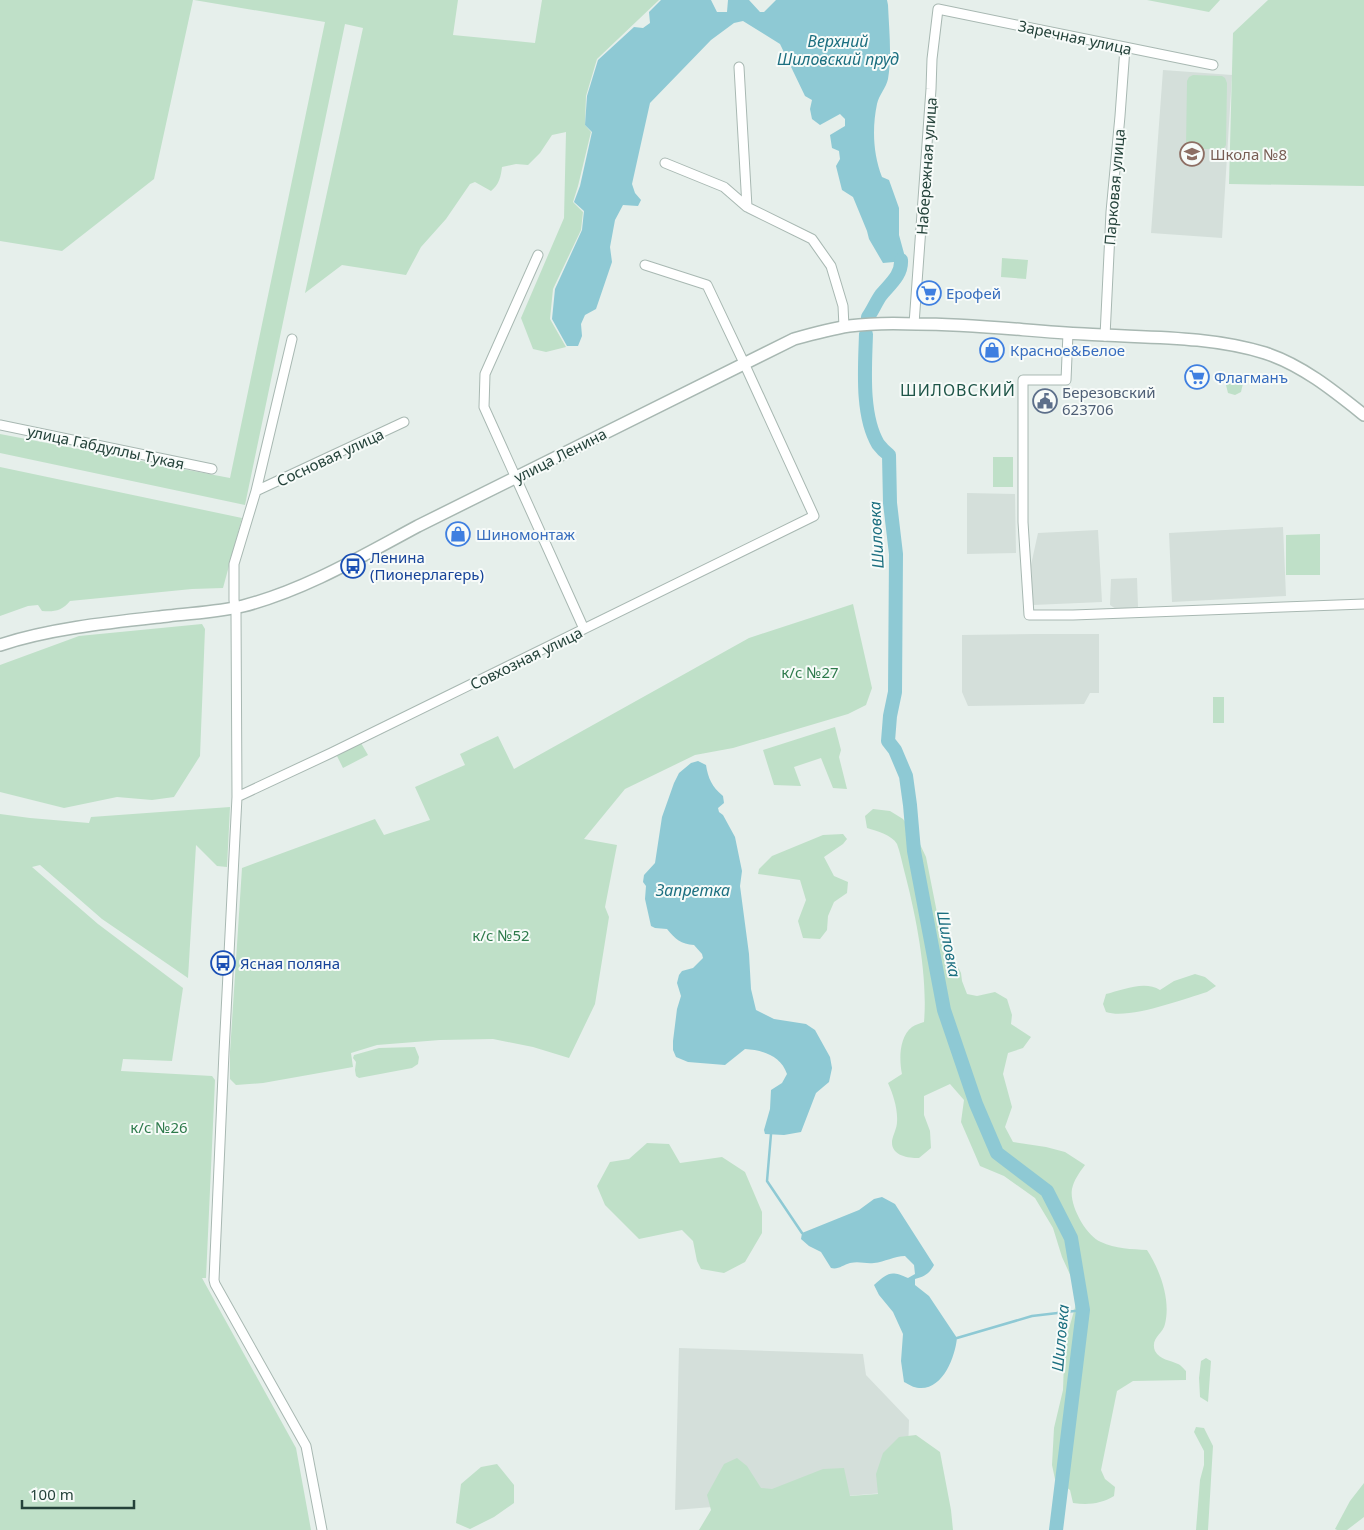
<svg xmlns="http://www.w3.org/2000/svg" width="1364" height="1530" font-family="'Noto Sans',sans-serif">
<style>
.built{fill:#d4dfda}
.green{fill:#bfe0c8}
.water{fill:#8ec9d4}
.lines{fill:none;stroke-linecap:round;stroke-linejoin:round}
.stream{stroke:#8ec9d4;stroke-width:2.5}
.river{stroke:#8ec9d4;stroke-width:14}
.minor-casing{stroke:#a8b8b2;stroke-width:11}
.tertiary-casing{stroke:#a8b8b2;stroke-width:14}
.minor{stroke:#fff;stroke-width:9}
.tertiary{stroke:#fff;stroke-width:11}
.labels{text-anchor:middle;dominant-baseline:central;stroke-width:4;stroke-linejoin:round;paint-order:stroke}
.street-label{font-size:15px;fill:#24423a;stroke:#f7fbf9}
.education-label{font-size:15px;fill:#785e54;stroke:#f7fbf9;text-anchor:start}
.shop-label{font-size:15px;fill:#366cbe;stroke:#f7fbf9;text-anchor:start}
.service-label{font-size:15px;fill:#4e5e75;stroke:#f7fbf9;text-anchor:start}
.transit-label{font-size:15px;fill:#164399;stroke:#f7fbf9;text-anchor:start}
.park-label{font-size:15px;fill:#2d7a4b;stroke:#f7fbf9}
.water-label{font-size:16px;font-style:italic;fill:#1c6f80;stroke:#f7fbf9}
.neighbourhood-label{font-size:16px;letter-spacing:1px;fill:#1f5548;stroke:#f7fbf9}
</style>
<rect width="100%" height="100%" fill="#e6efeb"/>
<path class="built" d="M1163,70l69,5 -10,163 -71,-5z
M967,493l48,1 1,59 -49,1z
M1283,527l3,69 -114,6 -3,-69z
M1098,530l4,72 -69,3 -2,-40 7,-32z
M1137,578l1,29 -22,2 -6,-4 1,-26z
M1036,634h63v59h-9l-6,11 -116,2 -6,-14v-57z
M679,1348l184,6 3,21 43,45 -2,71 -232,19z"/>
<path class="green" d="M0,0h193l-39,179 -92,72 -62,-10z
M194,0h264l-5,35 82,8 7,-43h117l-62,59 -11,37 -1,29 6,7 -13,54 -5,16 10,10 -2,18 -28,59 -3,30 16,28 -20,5 -13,-3 -12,-31 43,-100 2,-86 -14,3 -12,18 -12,12 -12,-1 -14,3c-1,9 -3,18 -11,24l-16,-9 -5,2 -24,35 -25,28 -15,28 -64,-10 -37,28 58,-265 -18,-4 -100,481 -245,-52v-19l230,44 95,-456z
M1147,0h73l-11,12z
M1268,0h96v186l-135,-2 4,-151z
M1193,75l29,1 3,2 2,5 -1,62 -2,3 -3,1h-32l-3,-2 1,-66 2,-4z
M1002,258l26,2 -2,19 -25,-2z
M1230,374l14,5 -3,13 -6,3 -7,-2 -2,-8z
M1013,457v30h-20v-30z
M0,467l242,51 -19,70 -31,1 -122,12c-8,10 -16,11 -28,10l-4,-6 -10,1 -28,10z
M1320,534v41h-34v-40z
M853,604l19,84 -6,17 -18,9 -115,34 -38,7 -70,34 -41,50 33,6 -12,62 4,10 -14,87 -26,54 -36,-11 -40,-8 -53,1 -63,5 -26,8 2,14 -90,16 -27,2 -6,-6v-27l12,-184 133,-49 9,16 46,-15 -15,-33 50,-22 -5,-11 38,-18 16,33 235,-131z
M202,624l3,5 -5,127 -26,41 -22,3 -35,-3 -53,11 -64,-16v-127l79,-29z
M1213,697h11v26h-11z
M835,727l6,23 -2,7 8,32 -14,-1 -12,-30 -27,9 7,19 -27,-1 -11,-35z
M361,743l7,12 -25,13 -6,-12z
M230,807l-3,60 -10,-1 -21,-21 -8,133 -86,-59 -62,-54 -8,2 66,57 85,64 -11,73 -49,-2 -2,12 91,5 3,4 -9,198h-4l94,170 15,82h-311v-716l30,4 59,5 2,-6z
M873,809l17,2 13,8 14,19 9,19 15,76 20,40 1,8 5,13 10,2 18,-4 12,7 5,16 -1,9 20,13 -8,11 -15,5 -5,21 9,33 -7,20 8,15 33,5 19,5 20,13c-6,8 -11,15 -13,24 -3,16 14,47 29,53 14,7 31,7 46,8 13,20 24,50 18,74 -2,10 -15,14 -10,27 5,9 15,9 23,13 3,1 6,5 8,7v9l-53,1 -16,10 -16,79 4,9 10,8 -1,9c-13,8 -26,9 -41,7l-3,-13 -15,-11 -3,-14 2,-37 9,-38 1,-29 4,-29 8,-28 -3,-23 -11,-24 -9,-29 -18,-30 -31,-22 -24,-10 -19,-44 3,-22 -14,-16 -26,12v19l6,16 1,17 -12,10c-11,0 -28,-2 -27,-17 1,-6 5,-13 5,-19 1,-13 -4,-28 -9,-39l14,-9c-3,-14 -3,-37 10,-47 3,-2 8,-4 12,-5 4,-46 -8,-107 -20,-152 -2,-8 -4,-18 -7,-26 -5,-9 -20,-13 -30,-16l-2,-12z
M843,834l4,5 -4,5 -19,13 10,19 14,6 -1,11 -13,9 -6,14 -1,14 -7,9 -17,-1 -5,-17 8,-21 -6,-20 -42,-6 1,-5 13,-13 51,-21z
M1195,974l10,3 11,9 -9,6c-24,7 -78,28 -101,20l-3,-8 3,-10c16,-4 39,-14 54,-4l14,-9z
M415,1047l4,10 -1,7 -6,4 -53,10 -3,-2 -1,-6 1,-8 -3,-4 1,-3 25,-7z
M647,1143l22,1 11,19 42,-6 23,15 17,40v21l-17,29 -21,11 -23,-4 -4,-8 -4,-20 -11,-11 -43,9 -34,-34 -8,-19 13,-24 19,-3z
M1206,1358l5,3 -3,41 -8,-5 -1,-19 2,-17z
M1196,1427l8,1 9,18 -5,84h-12l4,-50 4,-15v-14l-10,-19z
M916,1435l24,17 11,58 2,20h-254l12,-20 -4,-15 17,-31 13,-6 10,8 14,22 11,1 51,-20 21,-1 6,28 28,-2 -2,-20 7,-21 16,-16z
M497,1464l17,21v18l-20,14 -24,12 -14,-6 5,-39 20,-17z
M1364,1483v34l-17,13h-10l-2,-1 15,-28z"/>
<path class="water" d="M661,0h50l6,12h10l1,-12h21l11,12h4l12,-12h111l1,5c1,24 4,50 0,74 -2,9 -9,16 -11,25 -5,24 -4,50 5,73l7,3 10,28v27l6,22 -2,19 -7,2 2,-10 -4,-6 -11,1 -14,-24 -2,-8 -14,-34 -11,-7 -6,-24 4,-7 -1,-8 -7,-3 -2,-13 15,-9v-7l-5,-5 -20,11 -8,-6 -2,-10 2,-9 -7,-4 -25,-52 -37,-23 -9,2 -23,17 -61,63 -18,81 3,9 6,7 -3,6 -15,-1 -8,15 -5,27 2,15 -16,47 -11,6 -4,9 1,12 -4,10h-11l-15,-27 3,-30 27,-59 2,-19 -10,-9 6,-16 12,-54 -7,-7 2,-29 11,-36 36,-33 9,1 7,-5 -1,-11z
M698,761l8,4c2,13 6,22 17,31l1,7 -6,5 1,4 4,3 12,22 7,34 -2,15 9,68 2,35 5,21 18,9 32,5 9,6 15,27 2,11 -3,14 -13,11 -15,39 -17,3 -19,-1 -1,-4 6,-21 1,-19 11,-7 5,-9c-6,-18 -24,-24 -42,-25l-20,16 -37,-3 -12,-5 -3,-7v-9l4,-32 4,-13 -4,-13 2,-8 3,-4 11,-3 10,-10 -1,-4 -8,-9c-13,-1 -19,-6 -27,-16l-12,-1 -4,-2 -6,-27 1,-13 -3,-4 1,-7 11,-12 7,-46 12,-34 5,-10 12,-10z
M882,1197l13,7 39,61c-4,8 -10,12 -19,14v6l14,11 28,42c-2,19 -14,52 -38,50 -5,0 -11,-4 -15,-6l-3,-21 2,-27 -10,-22 -14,-17 -5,-10c14,-12 16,-15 34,-7l7,-4 -1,-9 -9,-9c-11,0 -20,6 -31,7 -9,1 -14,-2 -24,0 -7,2 -12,7 -19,5l-10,-16 -12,-6 -8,-7 1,-6 57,-23 15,-11z"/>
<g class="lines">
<path class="stream" d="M771,1134l-4,47 35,52
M957,1338l75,-22 51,-6"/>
<path class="river" d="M868,317c5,-7 8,-15 13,-22 9,-11 21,-20 20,-35
M866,334c-1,33 -5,81 12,110 3,4 7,8 11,11l1,48 6,51 -1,138 -5,24 -2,25 7,9 11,26 4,29 4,46 30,159 32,94 21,49 50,38 24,47 12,72 -27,220"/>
<g class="minor-casing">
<path id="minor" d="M739,67l8,140 65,32 19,27 12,40 1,21
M665,163l59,24 23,20
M538,255l-53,119 -1,33 100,222
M914,324l17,-235 1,-30 6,-50c92,18 183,38 275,56
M1068,333l-2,47h-43v142l6,93h44l291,-11
M1105,336l6,-124 9,-96 5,-68
M292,339l-36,152 -22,73v36l2,13 1,184 -13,255 -10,228 1,4 91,162 16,84
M0,425l212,44
M256,491l148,-69
M237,797l94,-44 483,-237 -70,-153 -37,-78 -62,-20"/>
</g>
<g class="tertiary-casing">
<path id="tertiary" d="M0,645c51,-17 114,-23 168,-29 24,-3 51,-4 75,-10 62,-16 119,-50 175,-80l376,-187c18,-5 36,-10 55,-13 23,-3 46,-3 68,-2 56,0 111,7 167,10 60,4 122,1 181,19 37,12 69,38 99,62"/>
</g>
<use href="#minor" class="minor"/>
<use href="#tertiary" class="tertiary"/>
</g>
<defs>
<g id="school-ring" transform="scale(1.25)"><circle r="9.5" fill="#f7fbf9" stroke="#8d6e63" stroke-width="1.5"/><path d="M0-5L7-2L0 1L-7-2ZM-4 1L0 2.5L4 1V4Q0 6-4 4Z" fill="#8d6e63"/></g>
<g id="supermarket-ring" transform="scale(1.25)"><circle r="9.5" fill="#f7fbf9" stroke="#3f7fe0" stroke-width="1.5"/><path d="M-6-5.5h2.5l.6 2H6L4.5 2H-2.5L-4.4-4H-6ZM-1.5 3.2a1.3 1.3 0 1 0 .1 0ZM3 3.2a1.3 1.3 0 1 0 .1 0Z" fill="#3f7fe0"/></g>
<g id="shop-ring" transform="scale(1.25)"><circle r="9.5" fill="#f7fbf9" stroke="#3f7fe0" stroke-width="1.5"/><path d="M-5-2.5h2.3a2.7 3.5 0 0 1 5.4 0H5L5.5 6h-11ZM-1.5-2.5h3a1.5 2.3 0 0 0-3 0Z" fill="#3f7fe0"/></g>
<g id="civic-ring" transform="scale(1.25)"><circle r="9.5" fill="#f7fbf9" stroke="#5c6f8a" stroke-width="1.5"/><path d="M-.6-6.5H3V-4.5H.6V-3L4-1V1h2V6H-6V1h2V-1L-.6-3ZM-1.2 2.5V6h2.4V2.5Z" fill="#5c6f8a"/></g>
<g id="bus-ring" transform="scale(1.25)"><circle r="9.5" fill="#f7fbf9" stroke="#1a4fb4" stroke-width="1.5"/><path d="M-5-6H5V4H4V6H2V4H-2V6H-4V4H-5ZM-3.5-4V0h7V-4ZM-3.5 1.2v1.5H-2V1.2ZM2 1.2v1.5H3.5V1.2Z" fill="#1a4fb4"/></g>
</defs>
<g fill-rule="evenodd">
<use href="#school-ring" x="1192" y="154"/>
<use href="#supermarket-ring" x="929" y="293"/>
<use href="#shop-ring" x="992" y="350"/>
<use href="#supermarket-ring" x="1197" y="377"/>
<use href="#civic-ring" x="1045" y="401"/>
<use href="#shop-ring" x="458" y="534"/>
<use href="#bus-ring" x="353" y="566"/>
<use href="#bus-ring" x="223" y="963"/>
</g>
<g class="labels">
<g class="street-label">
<text transform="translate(1075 37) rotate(12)">Заречная улица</text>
<text transform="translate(926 166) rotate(-86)">Набережная улица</text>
<text transform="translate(1114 187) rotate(-85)">Парковая улица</text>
<text transform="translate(106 447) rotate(12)">улица Габдуллы Тукая</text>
<text transform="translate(560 455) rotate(-27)">улица Ленина</text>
<text transform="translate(330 457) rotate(-25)">Сосновая улица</text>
<text transform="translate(526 658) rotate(-26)">Совхозная улица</text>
</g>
<g class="education-label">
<text x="1210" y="154">Школа №8</text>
</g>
<g class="shop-label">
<text x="946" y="293">Ерофей</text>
<text x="1010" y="350">Красное&amp;Белое</text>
<text x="1214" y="377">Флагманъ</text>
<text x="476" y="534">Шиномонтаж</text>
</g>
<g class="service-label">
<text x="1062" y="392">Березовский<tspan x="1062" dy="17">623706</tspan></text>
</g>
<g class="transit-label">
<text x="370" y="557">Ленина<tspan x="370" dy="17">(Пионерлагерь)</tspan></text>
<text x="240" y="963">Ясная поляна</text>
</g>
<g class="park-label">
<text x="810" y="672">к/с №27</text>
<text x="501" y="935">к/с №52</text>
<text x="159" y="1127">к/с №26</text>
</g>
<g class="water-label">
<text x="838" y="41">Верхний<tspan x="838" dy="18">Шиловский пруд</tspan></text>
<text transform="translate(876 535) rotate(-93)">Шиловка</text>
<text x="693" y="890">Запретка</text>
<text transform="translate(949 944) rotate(79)">Шиловка</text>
<text transform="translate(1060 1338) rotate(-85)">Шиловка</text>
</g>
<g class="neighbourhood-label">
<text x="958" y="390">ШИЛОВСКИЙ</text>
</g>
</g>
<path d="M22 1500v8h112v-8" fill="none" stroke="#24423a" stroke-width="2.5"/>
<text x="30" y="1500" font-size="15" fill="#24423a" stroke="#f7fbf9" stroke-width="4" paint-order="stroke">100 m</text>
</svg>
